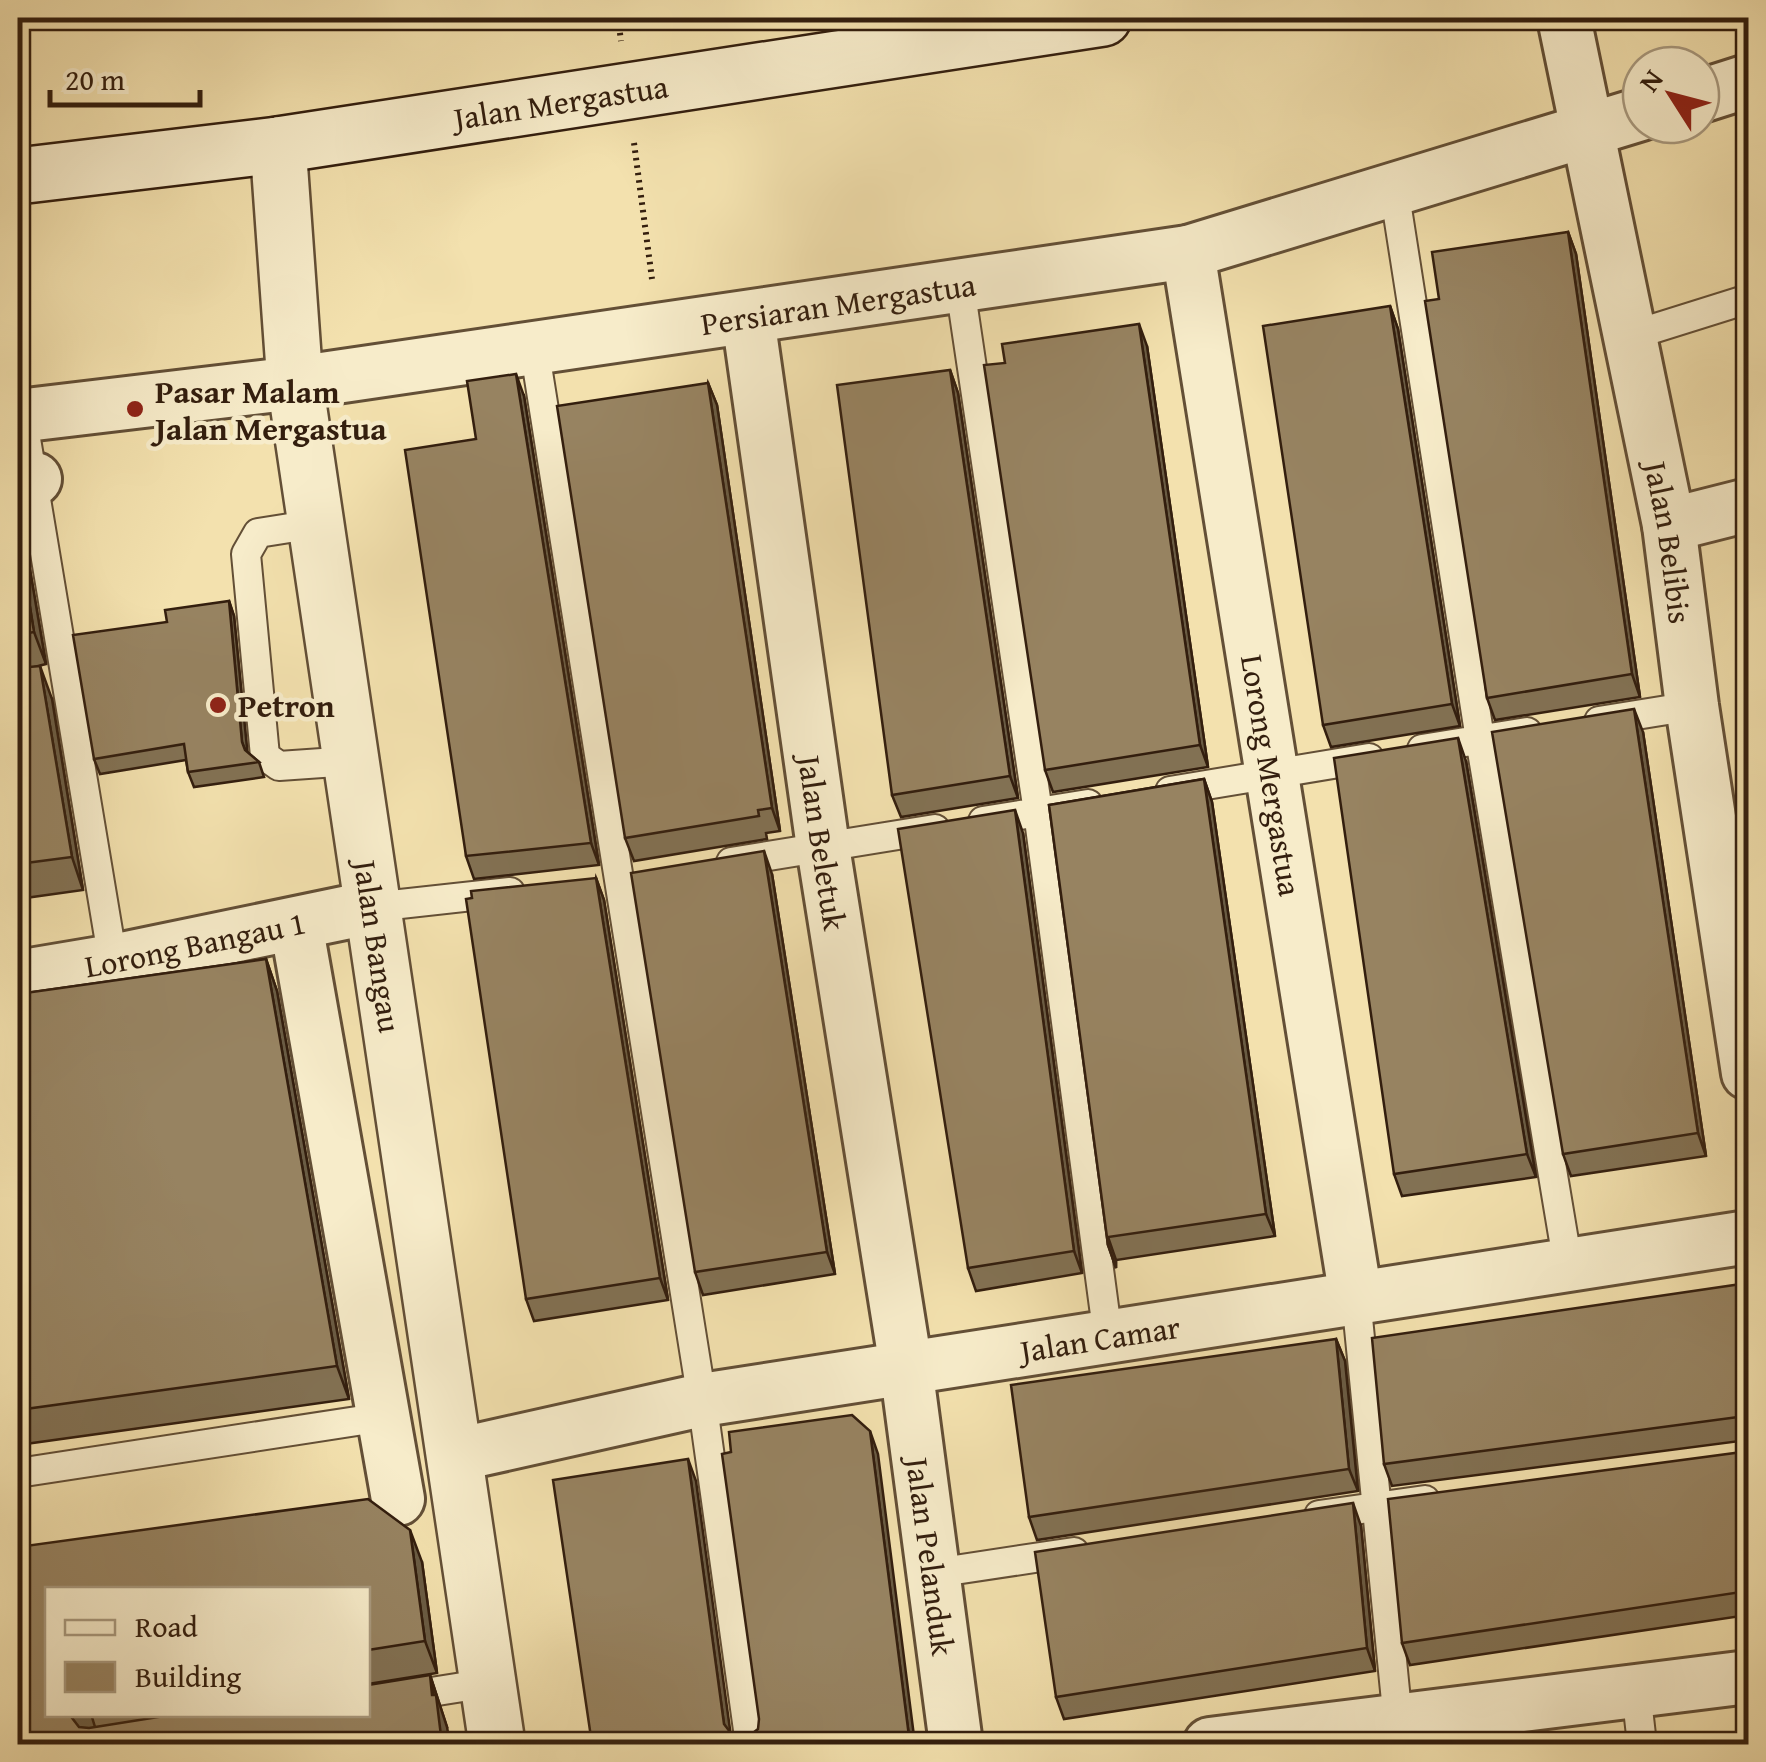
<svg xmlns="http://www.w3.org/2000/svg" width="1766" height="1762" font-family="'Gentium Book Plus',serif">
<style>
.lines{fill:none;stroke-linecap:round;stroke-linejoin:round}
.service-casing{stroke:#634f36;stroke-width:32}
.minor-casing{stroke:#634f36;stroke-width:58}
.tertiary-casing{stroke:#634f36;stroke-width:60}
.secondary-casing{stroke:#331e0e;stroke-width:60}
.path{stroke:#331e0e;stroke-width:6;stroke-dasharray:2.5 5;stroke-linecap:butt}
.service{stroke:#f7ecca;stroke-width:28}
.minor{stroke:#f7ecca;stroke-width:52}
.tertiary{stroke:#f7ecca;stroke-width:55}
.secondary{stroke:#f7ecca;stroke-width:55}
.wall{fill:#827153;stroke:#331e0e;stroke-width:2.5}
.shaded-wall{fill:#6a5c44;stroke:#331e0e;stroke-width:2.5}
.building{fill:#978361;stroke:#331e0e;stroke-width:2.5}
.poi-dot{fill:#8f2418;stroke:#f7ecca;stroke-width:4}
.labels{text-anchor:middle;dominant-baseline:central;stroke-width:9;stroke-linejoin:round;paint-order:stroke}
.street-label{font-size:32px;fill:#331e0e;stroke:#f7ecca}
.poi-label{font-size:32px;font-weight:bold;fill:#331e0e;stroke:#f7ecca;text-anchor:start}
</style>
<rect width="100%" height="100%" fill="#f3e1ae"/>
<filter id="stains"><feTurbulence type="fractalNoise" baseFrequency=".002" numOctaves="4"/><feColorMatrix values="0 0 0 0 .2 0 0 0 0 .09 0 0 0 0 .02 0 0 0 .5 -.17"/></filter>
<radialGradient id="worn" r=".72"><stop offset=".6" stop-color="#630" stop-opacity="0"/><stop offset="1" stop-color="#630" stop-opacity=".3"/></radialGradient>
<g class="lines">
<g class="service-casing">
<path id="service" d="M1394,189l86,550 88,526
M960,287l78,525 70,525
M1630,336l118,-37
M534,347l168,1053 48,344
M22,415l91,546
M315,524l-57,9 -12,21 19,202 14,10 72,-5
M1599,721l93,-15
M1422,749l105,-17
M1170,791l199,-33
M983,821l105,-17
M731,862l204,-33
M373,907l137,-15
M1356,1298l42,423
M18,1473l365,-56
M1319,1515l106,-15
M935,1573l139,-21
M1636,1691l6,53
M368,1702l120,-19"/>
</g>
<g class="minor-casing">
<g id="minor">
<path id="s1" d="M1564,18l105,507 23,181 56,367"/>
<path d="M1701,96l47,-15"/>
<path id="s2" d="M1188,252l168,1046"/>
<path id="s3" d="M748,318l75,529 83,520 50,377"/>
<path id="s4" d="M18,416l277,-33 893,-131 453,-138"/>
<path d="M18,481l17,-2"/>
<path d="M1669,525l79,-20"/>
<path d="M296,924l102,575"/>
<path id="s5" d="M18,977l95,-16 260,-54"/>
<path id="s6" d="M456,1455l246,-55 1046,-163"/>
<path d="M1210,1744l538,-67"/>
</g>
</g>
<g class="tertiary-casing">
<g id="tertiary">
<path id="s7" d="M278,145l17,238 202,1361"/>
</g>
</g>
<g class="secondary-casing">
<g id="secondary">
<path id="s8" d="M18,176l260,-31 825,-127"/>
</g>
</g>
<path class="path" d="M618,18l3,23
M634,143l18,136"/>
<use href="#service" class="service"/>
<use href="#minor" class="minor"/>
<use href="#tertiary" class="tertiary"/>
<use href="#secondary" class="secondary"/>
</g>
<path class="wall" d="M1568,232l8,22 64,443 -145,23 -8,-22 -48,-399z
M1390,306l8,23 62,397 -129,21 -8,-22z
M1147,346l61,421 -155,25 -8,-22z
M950,370l8,23 60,405 -117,19 -9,-22z
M708,383l9,22 63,426 -14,2 1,6 -133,22 -9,-23z
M524,396l75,469 -125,14 -8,-23 10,-417z
M18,506l3,11 25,147 -12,3 18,32 31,191 -65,9z
M229,601l5,15 13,136 12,10 5,15 -70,10 -6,-15 -2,-12 -86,14 -6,-15 73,-137z
M1643,732l63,424 -135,20 -8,-22z
M1466,761l70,416 -134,19 -8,-22z
M1204,779l8,23 63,434 -159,24v8l-8,-23 -59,-440z
M1023,833l59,440 -106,18 -8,-23z
M772,874l63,400 -132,21 -8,-23z
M596,878l8,22 64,400 -134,21 -8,-22z
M266,959l11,32 72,408 -331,46v-451z
M1748,1283v157l-356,46 -8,-22z
M1336,1339l9,22 13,130 -321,49 -8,-23z
M1748,1447v168l-338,50 -8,-22z
M1361,1526l14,145 -311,48 -8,-22z
M18,1547l404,15 15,111 -69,11v-94h-320v124h124l258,-39 17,52 -429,17z"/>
<path class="shaded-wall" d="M1568,232l8,22 64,443 -8,-23z
M1390,306l8,23 62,397 -8,-22z
M1139,324l8,22 61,421 -8,-22z
M950,370l8,23 60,405 -8,-22z
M516,374l8,22 75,469 -8,-22z
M708,383l9,22 63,426 -8,-23z
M18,506l3,11 25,147 -12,-32 -16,-99z
M229,601l5,15 14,142 -6,-16z
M40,666l12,33 31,191 -11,-33z
M1634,709l9,23 63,424 -8,-23z
M1458,738l8,23 70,416 -9,-23z
M1204,779l8,23 63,434 -9,-22z
M1015,810l8,23 59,440 -8,-22z
M764,851l8,23 63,400 -8,-22z
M596,878l8,22 64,400 -8,-22z
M266,959l11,32 72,408 -12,-33z
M1108,1237l8,23v8l-8,-23z
M1336,1339l9,22 13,130 -9,-22z
M870,1431l8,23 37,290h-5z
M688,1459l8,22 36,263 -8,-20z
M1353,1503l8,23 14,145 -8,-23z
M410,1530l12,32 15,111 -12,-32z
M430,1675l17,52 3,17h-8z
M69,1714h22l4,13 -13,10z"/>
<path class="building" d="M1568,232l64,442 -145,24 -62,-397 14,-2 -7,-47z
M1390,306l62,398 -129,21 -60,-399z
M1139,324l61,421 -155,25 -61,-405 21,-2 -3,-19z
M950,370l60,406 -118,19 -55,-410z
M516,374l75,469 -125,13 -61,-406 71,-11 -9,-58z
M708,383l64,425 -14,2 1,6 -134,22 -68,-432z
M18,533l16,99 -16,3z
M229,601l13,141 3,8 14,12 -71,10 -4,-28 -90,15 -21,-124 94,-13 -2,-12z
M40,666l32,191 -54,7v-196z
M1634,709l64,424 -135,21 -71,-422z
M1458,738l69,416 -133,20 -60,-416z
M1204,779l62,435 -158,23v8l-59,-440z
M1015,810l59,441 -106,17 -70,-439z
M764,851l63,401 -132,20 -64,-399z
M596,878l64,400 -134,21 -60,-400 6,-1 -1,-7z
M266,959l71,407 -319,44v-416z
M1748,1283v137l-10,-3 -354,47 -12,-126z
M1336,1339l13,130 -320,48 -18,-132z
M852,1415l18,16 40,313h-318l-39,-264 135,-21 36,265 10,13 11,2 13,-10 1,-10 -37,-265 9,-2 -2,-20z
M1748,1447v144l-346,52 -14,-144 354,-47z
M368,1499l42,31 15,111 -57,9v-60h-320v124h21l10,13 10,1 88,-14h191v-29l62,-10 2,20h4l6,49h-424v-197z
M1353,1503l14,145 -311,49 -21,-145z
M1609,1739l1,5h-29z"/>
<g class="poi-dot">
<circle cx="135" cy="409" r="10"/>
<circle cx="218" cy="705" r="10"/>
</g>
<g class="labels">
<g class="street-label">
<text stroke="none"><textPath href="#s8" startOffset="548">Jalan Mergastua</textPath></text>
<text stroke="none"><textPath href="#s4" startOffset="828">Persiaran Mergastua</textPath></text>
<text stroke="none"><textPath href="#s1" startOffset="535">Jalan Belibis</textPath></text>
<text stroke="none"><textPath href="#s2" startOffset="530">Lorong Mergastua</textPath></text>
<text stroke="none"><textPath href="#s3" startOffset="530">Jalan Beletuk</textPath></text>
<text stroke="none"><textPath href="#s5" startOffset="180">Lorong Bangau 1</textPath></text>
<text stroke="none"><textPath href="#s7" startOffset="808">Jalan Bangau</textPath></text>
<text stroke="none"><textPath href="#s6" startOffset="655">Jalan Camar</textPath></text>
<text stroke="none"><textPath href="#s3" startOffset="1252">Jalan Pelanduk</textPath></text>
</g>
<g class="poi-label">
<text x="155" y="391">Pasar Malam<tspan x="155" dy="37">Jalan Mergastua</tspan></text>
<text x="238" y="705">Petron</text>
</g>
</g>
<rect width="1766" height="1762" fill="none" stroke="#f3e1ae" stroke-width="60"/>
<rect x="20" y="20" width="1726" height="1722" fill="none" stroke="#331e0e" stroke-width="5"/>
<rect x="30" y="30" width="1706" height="1702" fill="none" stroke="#331e0e" stroke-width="2.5"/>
<rect x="45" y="1587" width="325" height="130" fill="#f7ecca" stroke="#a99a7f" stroke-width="2.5"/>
<rect x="65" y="1620" width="50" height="15" fill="#f7ecca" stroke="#a99a7f" stroke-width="2.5"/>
<text x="135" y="1637" font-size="30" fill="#331e0e">Road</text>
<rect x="65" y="1662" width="50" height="30" fill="#978361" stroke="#a99a7f" stroke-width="2.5"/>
<text x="135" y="1687" font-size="30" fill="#331e0e">Building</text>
<g transform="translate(1671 95) rotate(306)"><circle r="48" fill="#f7ecca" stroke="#a99a7f" stroke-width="2.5"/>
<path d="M0-8L18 38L0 25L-18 38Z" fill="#8f2418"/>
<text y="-15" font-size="28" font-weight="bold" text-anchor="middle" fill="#331e0e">N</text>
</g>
<path d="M50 90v15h150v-15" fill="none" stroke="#331e0e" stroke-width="5"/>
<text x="65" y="90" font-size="30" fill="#331e0e" stroke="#f7ecca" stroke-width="8" paint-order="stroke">20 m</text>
<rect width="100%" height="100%" filter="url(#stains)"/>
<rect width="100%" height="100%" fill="url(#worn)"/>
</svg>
